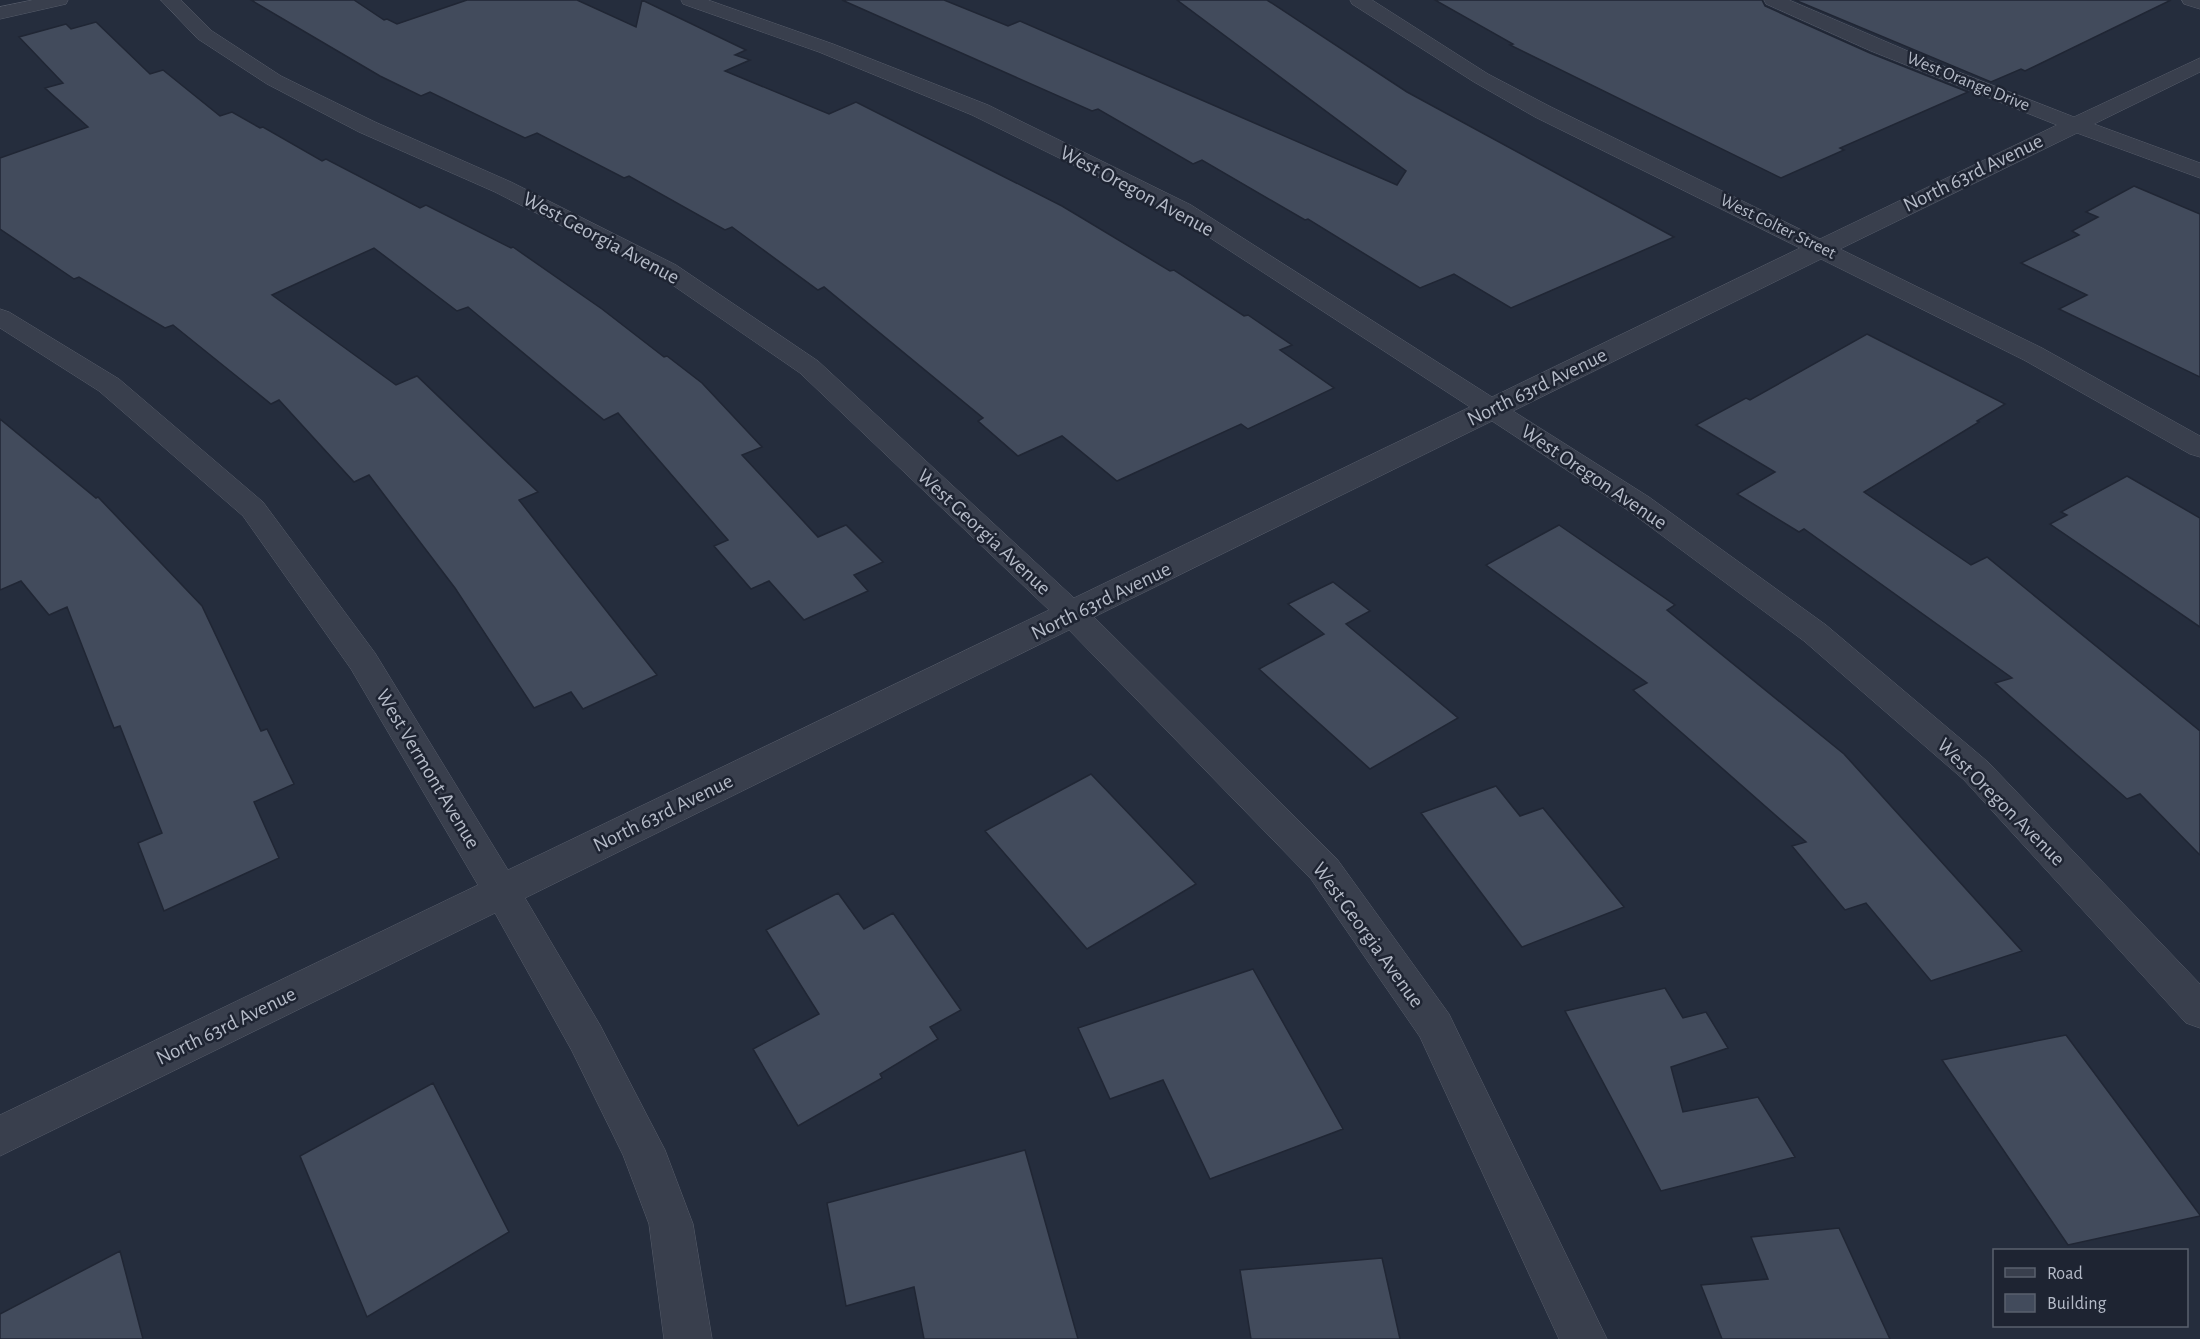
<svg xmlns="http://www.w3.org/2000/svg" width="2200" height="1339" font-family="'Alegreya Sans',sans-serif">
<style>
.building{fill:#424b5c;stroke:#202634;stroke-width:1.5}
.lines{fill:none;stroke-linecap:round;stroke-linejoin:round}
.minor-casing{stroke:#575d6b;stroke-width:1}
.minor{fill:#393f4d;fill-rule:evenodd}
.labels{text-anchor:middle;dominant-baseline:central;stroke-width:5;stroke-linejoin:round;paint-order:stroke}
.far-street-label{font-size:18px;fill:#b5bbc8;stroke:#1e2432}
.street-label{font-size:21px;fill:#b5bbc8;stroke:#1e2432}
</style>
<rect width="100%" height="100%" fill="#252d3d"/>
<path class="building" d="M251,0h103l30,20 3,-1 10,5 70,-24h110l59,27 6,-27 104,50 -11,5 15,5 -25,11 104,43 27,-12 206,104 108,65 4,-1 70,46 4,-1 44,30 -12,5 54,38 -86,41 -7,-5 -124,57 -55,-45 -44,20 -40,-35 5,-3 -159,-131 -6,3 -86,-63 -7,3 -96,-54 -5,2 -87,-45 -12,5 -95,-46 -9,4 -41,-20z
M842,0h102l64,26 12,-5 377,164 9,-14 -229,-171h90l140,92 267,145 -163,71 -57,-34 -34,14 -112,-69 -3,1 -103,-60 -9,4 -95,-55 -6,2z
M1435,0h327l3,6 105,47 98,39 -128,56 4,2 -63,28 -271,-133 3,-1z
M1795,0h376l-146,71 -4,-2 -30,13z
M96,22l54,52 13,-4 57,46 12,-4 28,16 3,-1 59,34 4,-2 94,49 6,-3 85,43 2,-1 89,62 62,48 3,-1 35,27 60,64 -20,8 76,82 28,-12 37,37 -29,13 14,16 -64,29 -35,-39 -18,8 -37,-43 14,-6 -110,-127 -14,7 -136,-113 -11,4 -83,-63 -102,47 124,90 21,-9 121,116 -19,8 138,175 -74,34 -12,-17 -37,16 -79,-120 -86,-113 -15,7 -75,-82 -8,4 -98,-79 -8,3 -86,-51 -5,2 -74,-50v-71l88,-31 -43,-39 18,-5 -44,-46 47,-13 5,5z
M2134,186l66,28v163l-141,-68 28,-14 -66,-32 58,-28 -7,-4 26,-14 -12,-5z
M1867,334l138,70 -28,17 2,1 -115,70 107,73 16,-8 213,174v124l-60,-61 -13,5 -132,-116 17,-5 -208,-149 -5,3 -62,-38 38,-22 -79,-47 50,-27 4,2z
M0,419l96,79 2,-1 104,109 59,125 6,-2 27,55 -40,18 25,56 -115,53 -26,-68 24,-10 -42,-107 -6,2 -47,-121 -18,8 -28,-34 -21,9z
M2127,476l73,42v109l-150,-103 17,-9 -6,-3z
M1559,525l116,80 -8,5 177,144 178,197 -91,30 -65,-78 -21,7 -53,-64 14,-4 -173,-152 14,-7 -161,-118z
M1333,582l37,29 -24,13 112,94 -88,51 -111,-100 65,-35 -36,-30z
M1091,774l105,110 -109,65 -102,-118z
M1496,786l24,30 23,-8 81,99 -102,40 -101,-134z
M838,893l26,36 29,-16 68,97 -31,17 8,12 -58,35 2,4 -84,48 -45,-77 66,-35 -53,-84z
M1253,969l90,160 -133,50 -47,-99 -53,19 -32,-71z
M1665,988l18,30 23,-6 22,36 -57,19 12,45 75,-15 37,60 -134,34 -96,-180z
M2066,1035l134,180v1l-132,29 -126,-185z
M433,1083l76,149 -142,85 -67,-161z
M1025,1150l53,189h-154l-10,-52 -68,19 -19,-103z
M1839,1228l51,111h-168l-21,-54 67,-6 -17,-42z
M120,1251l23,88h-143v-25z
M1382,1258l18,81h-149l-11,-69z"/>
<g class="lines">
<g class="minor-casing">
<path id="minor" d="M33,0h35l-2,4 -66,15v-12z
M161,0h20l31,31 69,45 94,46 136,60 165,83 142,96 256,237 396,-191 -295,-192 -203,-100 -153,-63 -136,-48 -2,-4h27l125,44 155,61 203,100 301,192 308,-149 -265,-131 -61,-35 -122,-78 -2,-4h22l116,74 63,33 269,132 237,-114 -186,-74 -105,-47 -2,-4h25l149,64 136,53 126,-59v14l-106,52 106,39v15l-123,-45 -237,116 202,99 158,88v21l-10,-3 -166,-94 -203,-101 -308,152 136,86 177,128 162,137 212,222v44l-14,-5 -222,-243 -160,-139 -175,-130 -137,-90 -398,196 243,242 112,155 158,325h-48l-139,-302 -109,-158 -242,-249 -544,268 75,127 65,125 28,74 19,115h-48l-15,-115 -26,-69 -51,-104 -77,-138 -495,243v-41l478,-230 -127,-216 -108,-153 -144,-125 -99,-63v-19l9,3 110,67 144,123 112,151 133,217 541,-260 -249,-237 -142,-98 -163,-83 -136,-60 -92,-48 -69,-45z
M2182,0h18v9l-16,-5z"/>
</g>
<use href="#minor" class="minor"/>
</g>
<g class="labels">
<g class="far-street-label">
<text transform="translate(1968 82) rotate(22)">West Orange Drive</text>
<text transform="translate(1778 227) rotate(26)">West Colter Street</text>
</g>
<g class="street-label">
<text transform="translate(1973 173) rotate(-26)">North 63rd Avenue</text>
<text transform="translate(1137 191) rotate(28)">West Oregon Avenue</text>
<text transform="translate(601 238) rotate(28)">West Georgia Avenue</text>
<text transform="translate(1537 387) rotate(-26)">North 63rd Avenue</text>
<text transform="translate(1594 477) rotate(34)">West Oregon Avenue</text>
<text transform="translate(984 532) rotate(43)">West Georgia Avenue</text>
<text transform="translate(1101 601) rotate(-26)">North 63rd Avenue</text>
<text transform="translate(428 769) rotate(59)">West Vermont Avenue</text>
<text transform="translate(2001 802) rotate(45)">West Oregon Avenue</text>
<text transform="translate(663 813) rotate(-26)">North 63rd Avenue</text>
<text transform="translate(1368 935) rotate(54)">West Georgia Avenue</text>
<text transform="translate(226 1026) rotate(-26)">North 63rd Avenue</text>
</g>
</g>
<rect x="1993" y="1249" width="195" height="78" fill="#1e2432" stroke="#5a606e" stroke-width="1.5"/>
<rect x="2005" y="1268" width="30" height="9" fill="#393f4d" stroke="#5a606e" stroke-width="1.5"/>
<text x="2047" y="1279" font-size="18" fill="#b5bbc8">Road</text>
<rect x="2005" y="1294" width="30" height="18" fill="#424b5c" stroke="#5a606e" stroke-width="1.5"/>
<text x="2047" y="1309" font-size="18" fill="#b5bbc8">Building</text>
</svg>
